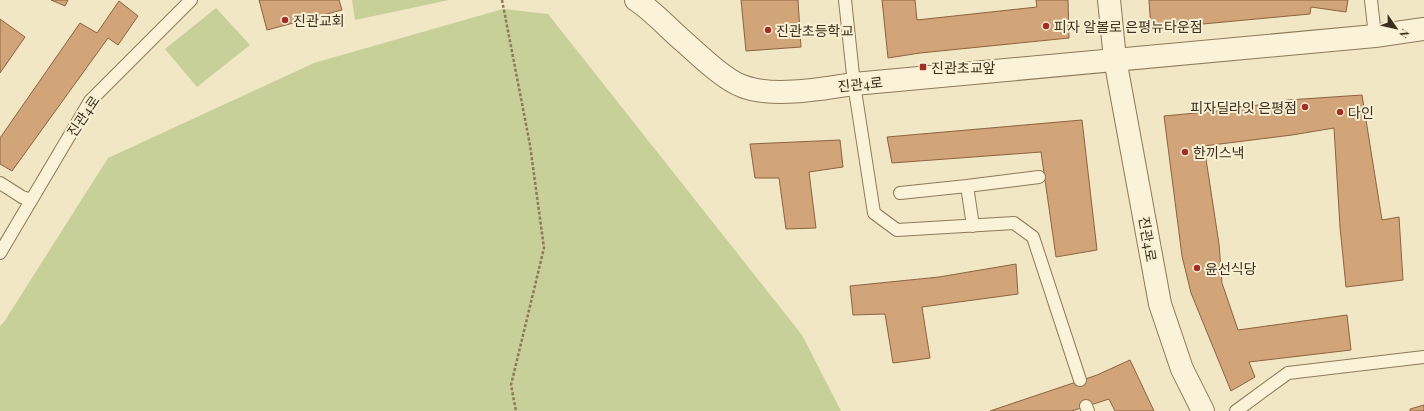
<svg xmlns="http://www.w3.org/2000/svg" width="1424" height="411" font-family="'Playfair Display','Noto Sans KR',serif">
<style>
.green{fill:#c6d098}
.building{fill:#d1a479;stroke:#8e633e}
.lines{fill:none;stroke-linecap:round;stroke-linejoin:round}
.service-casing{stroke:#8e7959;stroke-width:14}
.minor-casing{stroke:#8e7959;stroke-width:24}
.tertiary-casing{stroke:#8e7959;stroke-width:24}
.path{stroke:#8e7959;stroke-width:2.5;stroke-dasharray:3 2;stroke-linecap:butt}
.service{stroke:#fbf3d9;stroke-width:12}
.minor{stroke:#fbf3d9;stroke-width:22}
.tertiary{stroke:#fbf3d9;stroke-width:22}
.poi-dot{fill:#a12d25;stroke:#f8f0d5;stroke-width:1.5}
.labels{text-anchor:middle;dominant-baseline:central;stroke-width:4;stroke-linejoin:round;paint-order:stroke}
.poi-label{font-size:14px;fill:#3d2f1e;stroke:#f8f0d5;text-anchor:start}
.street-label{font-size:14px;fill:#3d2f1e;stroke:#f8f0d5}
</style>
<rect width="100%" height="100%" fill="#f1e7c5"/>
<path class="green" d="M352,0h97l-94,20z
M216,8l34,37 -53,42 -32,-38z
M503,9l45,5 254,321 39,76h-841v-85l4,-4 104,-164 206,-95z"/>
<path class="building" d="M51,0h17l-3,6z
M259,0h80l3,10 -75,20z
M741,0h57l3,47 -55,4z
M882,0h33l2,20 120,-13 -1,-7h32l1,38 -149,15 -32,5z
M1149,0h199l-2,12 -35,-5 -1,7 -118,11 -41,5z
M119,1l19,15 -20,29 -10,-7 -96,133 -12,-7v-26l80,-115 17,10z
M0,19l25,18 -25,36z
M1362,95l20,125 17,-3 4,63 -57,7 -6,-60 -6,-99 -42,7 -88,11 15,98 3,39 16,47 109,-15 4,35 -102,12 6,15 -24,14 -40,-98 -9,-37 -18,-140 64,-6 60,-10z
M1082,120l15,130 -41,7 -15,-105 -149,11 -5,-26z
M840,140l3,27 -34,5 7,56 -30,1 -7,-51h-24l-5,-34z
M1016,264l2,30 -96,13 8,51 -37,5 -8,-49 -32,1 -3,-29 89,-9z
M1130,360l24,51h-39l-6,-12 -37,12h-82l107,-36z
M1424,405v6h-14v-2z"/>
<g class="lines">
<g class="service-casing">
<path id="service" d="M845,0l9,84 20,129 23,17 117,-7 19,14 47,143
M1371,0l4,36
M0,183l22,14 9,3
M967,186l6,40
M900,193l67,-7 72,-9
M0,253l90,-152 101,-101
M1086,406l2,5
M1236,411l52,-38 136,-16"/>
</g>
<g class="minor-casing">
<path id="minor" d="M636,0c17,11 31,27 46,40 16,14 41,39 60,46 30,12 80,3 112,-2l521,-48 49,-7"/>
</g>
<g class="tertiary-casing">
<path id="tertiary" d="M1109,0l6,59 45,245 22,65 21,42"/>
</g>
<path class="path" d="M502,0l28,145 14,103 -33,137 5,26"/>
<use href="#service" class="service"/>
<use href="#minor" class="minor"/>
<use href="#tertiary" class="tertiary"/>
</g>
<g class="poi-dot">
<circle cx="285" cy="20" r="4"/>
<circle cx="1046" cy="26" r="4"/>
<circle cx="768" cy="30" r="4"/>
<rect x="919" y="63" width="8" height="8" rx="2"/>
<circle cx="1305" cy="107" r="4"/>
<circle cx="1340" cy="112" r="4"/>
<circle cx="1185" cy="152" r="4"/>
<circle cx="1197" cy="268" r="4"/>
</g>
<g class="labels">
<g class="poi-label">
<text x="293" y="20">진관교회</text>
<text x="1054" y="26">피자 알볼로 은평뉴타운점</text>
<text x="776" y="30">진관초등학교</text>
<text x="931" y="67">진관초교앞</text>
<text x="1297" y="107" text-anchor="end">피자딜라잇 은평점</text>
<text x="1348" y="112">다인</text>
<text x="1193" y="152">한끼스낵</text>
<text x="1205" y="268">윤선식당</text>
</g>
<g class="street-label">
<text transform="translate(860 84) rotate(-6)">진관4로</text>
<text transform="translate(83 116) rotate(-56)">진관4로</text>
<text transform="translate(1148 239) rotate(80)">진관4로</text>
</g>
</g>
<g transform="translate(1396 28) rotate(124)" stroke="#f8f0d5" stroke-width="3" paint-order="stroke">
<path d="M0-3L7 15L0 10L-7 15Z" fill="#3d2f1e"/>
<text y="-6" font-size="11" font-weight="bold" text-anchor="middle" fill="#3d2f1e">N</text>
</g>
</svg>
